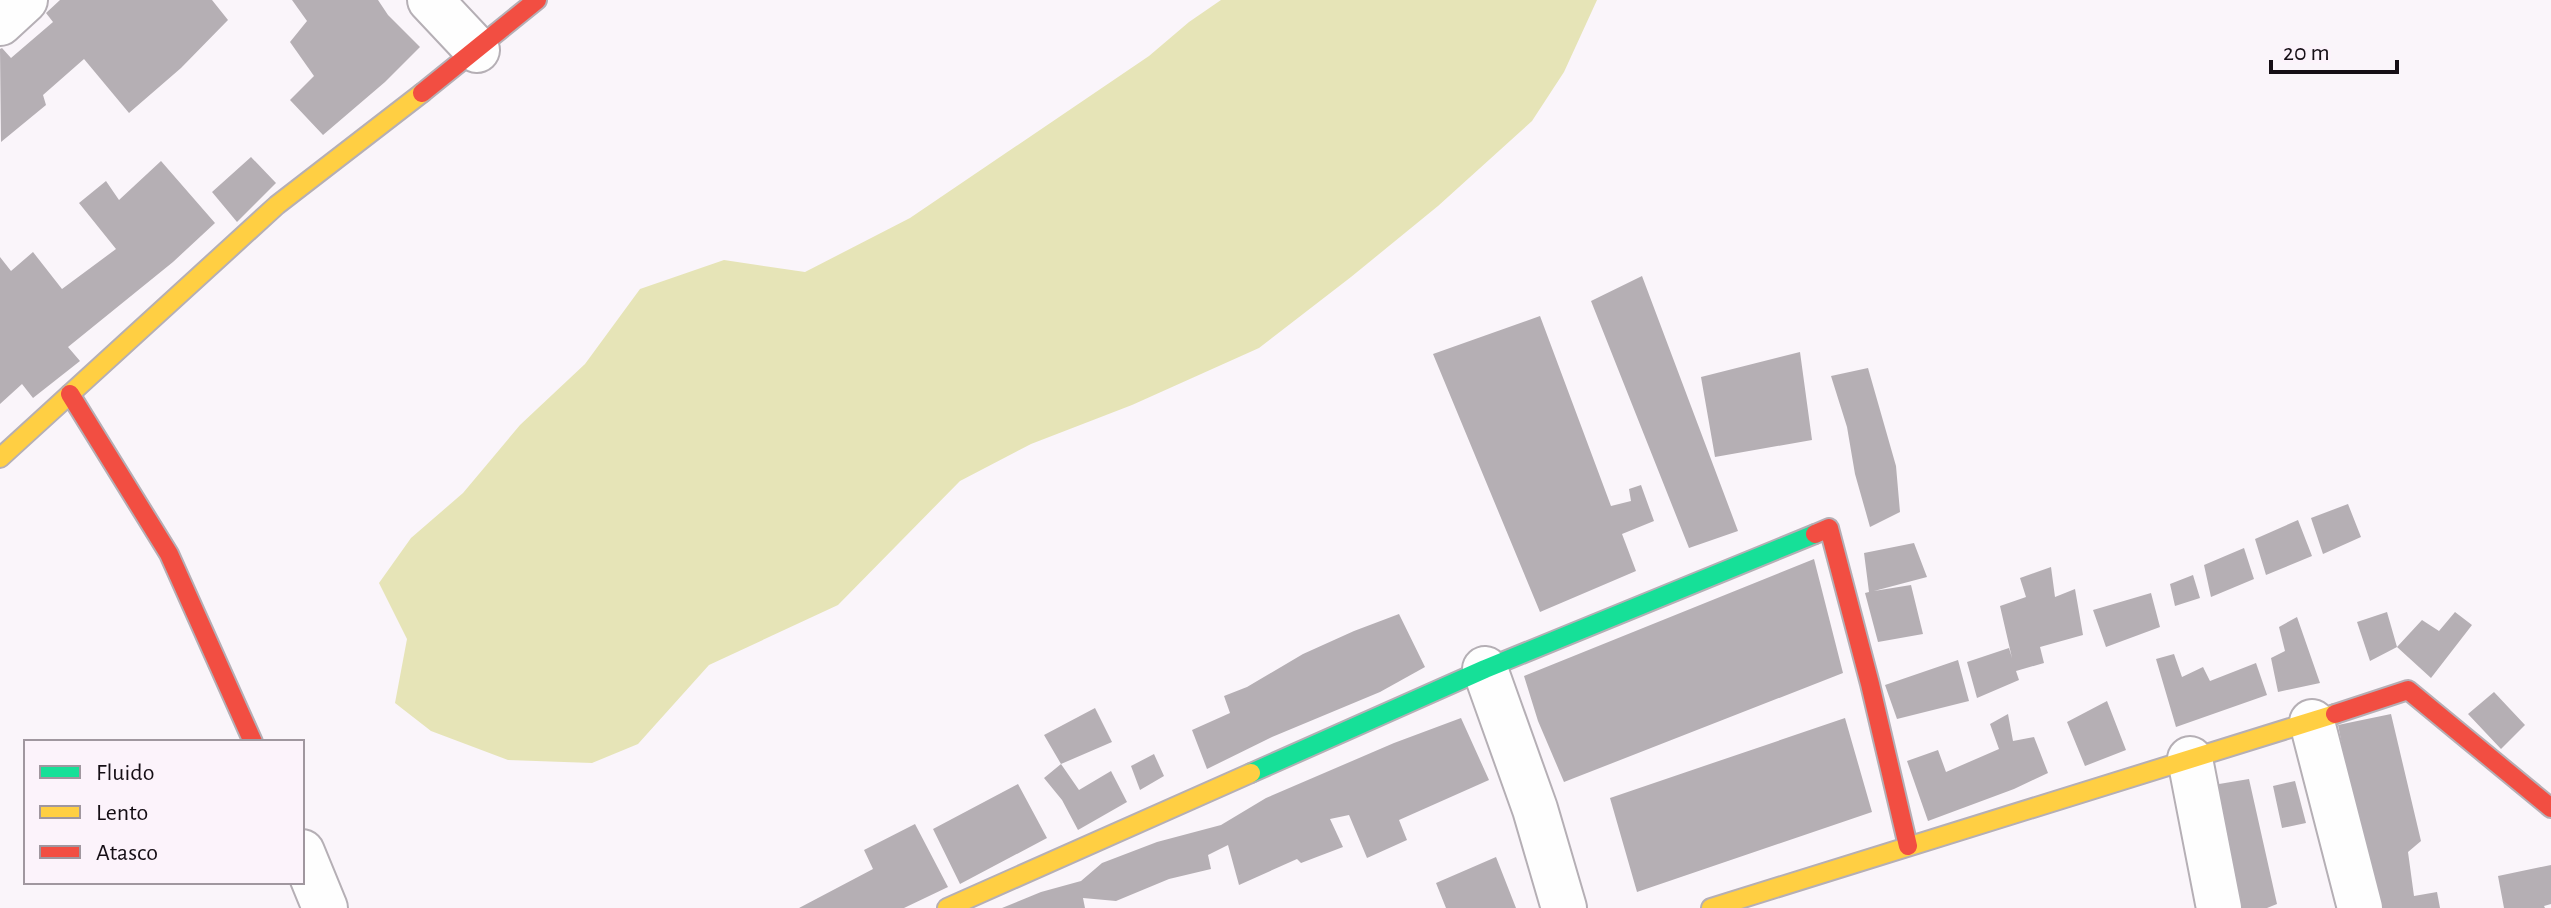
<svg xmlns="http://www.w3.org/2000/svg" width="2551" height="908" font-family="'Alegreya Sans',sans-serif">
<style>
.green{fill:#e6e4b7}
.building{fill:#b5afb4}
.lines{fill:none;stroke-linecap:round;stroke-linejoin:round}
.street-casing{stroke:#b5afb5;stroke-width:48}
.fast-casing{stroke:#b5afb5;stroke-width:22}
.slow-casing{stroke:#b5afb5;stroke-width:22}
.jam-casing{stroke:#b5afb5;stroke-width:22}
.street{stroke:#fefefe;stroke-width:44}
.fast{stroke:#16e098;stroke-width:18}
.slow{stroke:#ffcf43;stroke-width:18}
.jam{stroke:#f24e42;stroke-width:18}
</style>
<rect width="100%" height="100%" fill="#faf5fa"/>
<path class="green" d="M1221,0h376l-33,72 -32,49 -94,85 -87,71 -92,71 -127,57 -101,39 -71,37 -122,124 -129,60 -71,79 -46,19 -84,-3 -77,-29 -36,-28 12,-64 -28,-56 32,-45 52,-45 57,-68 65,-61 55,-75 84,-29 81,12 105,-54 239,-162 40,-34z"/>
<path class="building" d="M60,0h152l16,20 -47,48 -52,45 -45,-54 -41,36 3,10 -45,37 -1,-93 2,-1 9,10 42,-36 -7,-9z
M292,0h86l10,15 32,32 -35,35 -62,53 -33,-35 24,-24 -24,-34 17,-21z
M251,157l25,26 -39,39 -25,-30z
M161,161l54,62 -42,39 -105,85 12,14 -47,37 -11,-14 -22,20v-147l11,14 22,-19 29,37 54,-40 -37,-46 27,-22 13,19z
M1642,276l96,255 -49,17 -98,-247z
M1540,316l71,190 20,-5 -2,-12 12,-4 13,36 -32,13 14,37 -96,41 -107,-258z
M1800,352l12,88 -97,17 -14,-80z
M1868,368l28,98 4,46 -30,15 -15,-53 -8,-47 -16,-51z
M2348,504l13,33 -38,17 -12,-36z
M2298,520l14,36 -46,19 -11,-36z
M1914,543l13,34 -53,14 37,-6 12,49 -45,8 -13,-49 4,-1 -5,-39z
M2244,548l10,31 -43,18 -7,-32z
M1814,559l29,114 -279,109 -26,-61 -14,-45z
M2051,567l4,30 20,-8 8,46 -43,12 4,16 -28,8 3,9 -42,18 -10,-36 42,-14 3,10 -12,-52 26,-9 -6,-19z
M2193,575l7,23 -25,8 -5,-22z
M2151,593l9,34 -54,20 -13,-37z
M2387,612l10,35 -27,14 -13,-39z
M2455,612l17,13 -41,53 -34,-31 25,-27 17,11z
M1399,614l26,53 -45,25 -108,45 -65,32 -15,-39 38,-17 -6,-17 23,-9 56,-33 51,-23z
M2297,617l23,66 -42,9 -7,-34 14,-7 -6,-24z
M2174,654l8,23 21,-10 7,14 46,-18 11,32 -91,32 -20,-68z
M1958,660l11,41 -72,18 -12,-34z
M2494,692l31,33 -24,24 -33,-35z
M2107,701l19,49 -41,16 -18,-44z
M1095,708l17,34 -51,22 -17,-29z
M2008,714l5,27 21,-4 14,36 -34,16 -86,32 -21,-60 31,-11 8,22 53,-23 -9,-25z
M2391,714l30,127 -13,11 6,44 23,-4 3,16h-65l-37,-183z
M1461,718l28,62 -90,40 8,20 -40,18 -18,-43 -19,4 13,28 -42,16 -4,-4 -58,26 -11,-40 -20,10 3,14 -42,10 -53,22 -33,-3 2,10h-83l39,-16 40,-11 21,-18 55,-21 64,-17 45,-27 128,-55z
M1845,718l27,94 -235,80 -27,-94z
M1154,754l10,22 -24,14 -9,-24z
M1061,764l18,26 32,-19 16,31 -49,28 -16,-30 -18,-22z
M2249,779l28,125 -10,4h-28l-26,-123z
M2295,781l11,42 -24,5 -9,-42z
M1018,784l29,54 -87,46 -27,-55z
M915,824l33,63 -44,21h-105l74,-39 -9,-19z
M1496,857l20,51h-70l-10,-25z
M2551,865v39l-7,2 1,2h-41l-6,-32z"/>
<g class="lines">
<g class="street-casing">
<path id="street" d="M430,0l47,50
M0,23l25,-23
M1485,669l50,140 29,99
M2312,722l48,186
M2190,759l29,149
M302,852l23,56"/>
</g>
<g class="fast-casing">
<path id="fast" d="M1251,773l234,-104 330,-135"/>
</g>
<g class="slow-casing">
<path id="slow" d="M0,458l277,-253 145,-112
M947,908l304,-135
M1711,908l624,-194"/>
</g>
<g class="jam-casing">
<path id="jam" d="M422,93l115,-93
M70,394l99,160 84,188
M1815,534l14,-6 41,156 38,162
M2335,714l73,-24 143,118"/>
</g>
<use href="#street" class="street"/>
<use href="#fast" class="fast"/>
<use href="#slow" class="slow"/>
<use href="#jam" class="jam"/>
</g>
<rect x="24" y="740" width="280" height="144" fill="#fcf3fb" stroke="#a0979f" stroke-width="2"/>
<rect x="40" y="766" width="40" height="12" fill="#16e098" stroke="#a0979f" stroke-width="2"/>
<text x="96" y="780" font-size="24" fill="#150e15">Fluido</text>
<rect x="40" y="806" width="40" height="12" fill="#ffcf43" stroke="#a0979f" stroke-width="2"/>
<text x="96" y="820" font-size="24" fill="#150e15">Lento</text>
<rect x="40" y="846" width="40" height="12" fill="#f24e42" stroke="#a0979f" stroke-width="2"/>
<text x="96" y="860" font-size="24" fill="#150e15">Atasco</text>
<path d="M2271 60v12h126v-12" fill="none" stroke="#150e15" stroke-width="4"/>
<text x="2283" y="60" font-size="24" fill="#150e15" stroke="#fcf3fb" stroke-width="6" paint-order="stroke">20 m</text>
</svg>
